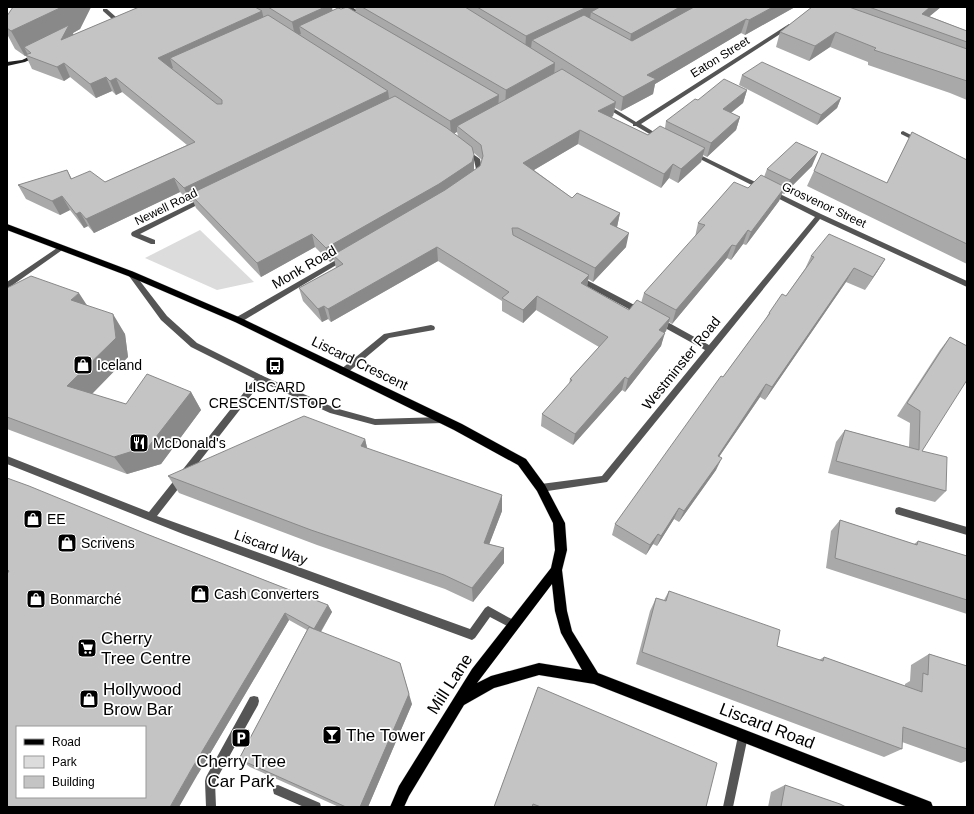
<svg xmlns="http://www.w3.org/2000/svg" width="974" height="814" font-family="Helvetica,sans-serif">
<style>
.green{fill:#dcdcdc}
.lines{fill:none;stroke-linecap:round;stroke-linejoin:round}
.primary-casing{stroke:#dbdbdb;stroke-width:1}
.lane{fill:#555;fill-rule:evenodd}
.street{fill:#555;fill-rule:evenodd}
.secondary{fill:#222;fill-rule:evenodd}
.primary{fill:#000;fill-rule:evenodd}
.wall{fill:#a9a9a9;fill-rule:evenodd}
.shaded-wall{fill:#898989}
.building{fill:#c4c4c4;stroke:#898989;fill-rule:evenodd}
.labels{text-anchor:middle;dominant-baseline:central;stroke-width:3.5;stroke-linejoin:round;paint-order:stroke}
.far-street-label{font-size:12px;fill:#000;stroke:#fff}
.street-label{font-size:14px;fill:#000;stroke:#fff}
.poi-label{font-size:14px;fill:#000;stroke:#fff;text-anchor:start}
.near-poi-label{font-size:17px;fill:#000;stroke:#fff;text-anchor:start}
.near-street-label{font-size:17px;fill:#000;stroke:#fff}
</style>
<rect width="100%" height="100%" fill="#fff"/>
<path class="green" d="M200,230l54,52 -37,8 -72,-32z"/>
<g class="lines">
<g class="primary-casing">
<path id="primary" d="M7,224l127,48 107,46 221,106 64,35 19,26 20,38 2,27 -5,20 5,41 5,20 26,42 328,127 5,2 2,5h-25l-314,-123 -55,-9 -45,13 -30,17 -55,91 -5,11h-14l9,-21 73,-117 79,-101 4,-18 -2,-27 -16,-32 -19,-26 -64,-35 -219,-108 -107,-46 -121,-46zM552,584l3,27 6,22 21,37 -43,-7 -48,13 -14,7z"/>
</g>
<path class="lane" d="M346,7h6l6,4 -5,1z
M103,9h4l9,8v2h-4l-9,-8z
M60,246h4l1,2 -58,41v-7z
M131,271l2,1 34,44 30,27 66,33 72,32 40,11 68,-2 3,1 1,2 -1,2 -3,1 -68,2 -45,-12 -73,-33 -66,-33 -30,-27 -32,-44 -2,-2z
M431,325l3,1 1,2 -1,2 -45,8 -43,36h-6l-1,-2 1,-2 44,-36z
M254,696l4,1 1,4 -1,4 -43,77 1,25h-10l-1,-26 1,-4 44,-80z
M278,785l42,18 1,4h-17l-30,-13 -1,-4 1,-4z"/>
<path class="street" d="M789,24l5,1 -153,99 21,13v2h-4l-22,-13h-3v-2l-30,-18 5,-1 28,17z
M903,131l18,9 1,1 -3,2 -18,-9v-2z
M466,149l14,10 2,10 -3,9 -2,1 -3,-2 2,-8 -2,-9 -10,-8 -1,-1z
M694,152l127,62 146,67v6l-147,-68 -213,263 -66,10 -3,-1 -1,-3 1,-3 3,-1 61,-8 103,-126 -49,-27 -1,-2 1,-2h6l47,26 106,-128 -123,-62v-2z
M202,198h2l3,2 -67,34 15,6v4h-4l-19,-8 -1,-2 1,-2z
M343,256h2l3,2 -107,64h-6l-1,-2 1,-2z
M579,276l65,34 1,2 -1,2h-6l-61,-33 -2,-2z
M260,375l3,1 1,2 -1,2 -106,136 313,113 15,-21 3,-2 29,16 2,3 -2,3 -3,2 -3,-2 -21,-11 -15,21 -3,2 -289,-106 -176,-70v-8l142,56 108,-136z
M899,507l68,20v8l-71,-21 -1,-3 1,-3z
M743,731l4,1 1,4 -15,71h-10l15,-71 1,-4z"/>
<path class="secondary" d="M35,54l5,1 -15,7 -18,4v-4l15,-2z"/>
<use href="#primary" class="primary"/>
</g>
<path class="wall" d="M13,7h78l-11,22 -7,4v2l66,-28h193v3l9,-1 15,3 -1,-5h440l-50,28 -4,-2 -86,51 -2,10 -32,17 -6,-3 -2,8 -2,1 37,18 17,-7 1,-7 32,-21 49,-10 -4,13 -12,10 9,4 -4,13 -29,27 -4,-2 -2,7 -23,21 -9,-5 -8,10 -83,-44 -44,26 38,28 48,15 -3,14 9,20 -33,35 -5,-3 -1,7 42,24 12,-7 3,-10 51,-56 3,-14 66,-46 3,-8 45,-3 -28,28 -2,-1 -3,8 -33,44 -3,-1 -12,16 -4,-2 -55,66 -3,-2 -3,9 -2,2 -3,13 -36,46 -3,-2 -49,55 -32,-19 1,-12 27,-30 1,-5 29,-32 -63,-37 -13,13 -21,-12v-10l-64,-40 -107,61 -3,-3 -6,3 -19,-21 -4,-13 37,-20 -2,-9 -4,3 -15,-15 -54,30 -65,-69 -3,-7 -3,1 -10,-10 -86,41 -6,-7 -4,2 -14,-18 -10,5 -34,-16 -8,-14 49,-15 5,9 33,3 82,-37 -65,-53 -6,3 -4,-4 -16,7 -26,-21 -6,4 -32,-12 -6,-13h-1l-10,-7 -8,-15v-18zM457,132l1,4 -4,-3zM474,153l7,6 1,1 -2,6 -6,4z
M812,7h129l-12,9 38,15v69l-17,-7 -82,-28v-3l-38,-15 -21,14 -33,-14 4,-15z
M742,75l99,23 -4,10 -20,17 -78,-40z
M912,132l55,28v104l-160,-78 7,-15 73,12z
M811,256l74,3 -8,13 -12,18 -19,-8 -81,118 -5,-3 -41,60 -3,13 -37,52 -5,-3 -17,27 -4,-2 -7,11 -34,-20 3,-11 150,-204 4,-7 17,-17 19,-27z
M7,288l80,17 38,29 3,23 -36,37 34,10 65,-12 10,18 -40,54 -34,10 -120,-45z
M950,337l-28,114 24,40 -11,11 -107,-29 8,-31 9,-12 64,17 1,-24 -13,-7 43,-66z
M365,439l2,9 135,63 -13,33 15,4v15l-31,39 -28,-13 -128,-44 -138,-52 -11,-17z
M7,478l137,55 184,72 4,7 -11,20 91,72 -44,103h-29l-89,-40 -11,-8 68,-129 -18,-10 -91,154 -190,-202h-1z
M840,520l74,24 4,-3 49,15v58l-141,-46 5,-37z
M669,591l108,55 42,14 5,-3 81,29v-2l5,-3 1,-16 18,-11 38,12v95h-1l-5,2 -59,-21v7l-18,8 -248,-93 14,-53 6,-13 8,2z
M538,687l168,120h-212z
M785,785l61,22h-78l3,-15z"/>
<path class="shaded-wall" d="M62,7h29l-11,22 -7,4 2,6 -51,8 4,8h-3l1,1h-1l-14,-25z
M325,7h7l2,11 -35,8 2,8 -6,2 -3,-14z
M587,7h28l-24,5 -1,7 -58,21 -1,8 -6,3 1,-15z
M680,7h23l-74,42 2,-15z
M773,7h22l-50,28 4,-15z
M930,7h11l-22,18 3,-11z
M262,11l3,14 -95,33 3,10 -9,4 -6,-14z
M746,19l-5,14 -86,51 -2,10 -32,17 2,-14 24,-22z
M836,32l-6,15 -21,14 6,-15z
M64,63l6,14 -6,4 -7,-14z
M555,63l-1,15 -49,27 1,-15z
M106,77l6,14 -16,7 -6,-14z
M116,78l6,14 -6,3 -6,-14z
M747,90l-4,13 -24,19 4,-13z
M388,91l2,14 -200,89 3,7 -3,1 -6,-14z
M499,95l-1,14 -41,17v6l-6,3 -1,-14z
M841,98l-4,10 -20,17 4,-10z
M616,102l-3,14 -17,9 2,-14z
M740,117l-4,13 -29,27 4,-14z
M580,130l-2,14 -56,33 1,-14z
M705,148l-4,14 -23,21 3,-14z
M818,152l-6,14 -28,28 6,-14z
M474,155v14l-1,7 -140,79 1,4 -4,3 -4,-14z
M673,164l-4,14 -8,10 3,-14z
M174,178l6,14 -86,41 -8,-14z
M785,187l-6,14 -33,44 5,-13z
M62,196l8,14 -10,5 -8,-14z
M80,212l8,14 -4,2 -8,-14z
M620,213l-3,14 -10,11 3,-14z
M748,230l-5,14 -12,16 5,-14z
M629,233l-3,14 -33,35 2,-14z
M312,234l3,13 -54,30 -4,-14z
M732,245l-5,13 -55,66 4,-14z
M437,247l1,14 -107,61 -3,-13z
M885,259l-8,13 -12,18 8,-13z
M854,268l-8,14 -81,118 7,-13z
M589,275l-2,13 -6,-5z
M79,293l13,20 -21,-13z
M537,296l-1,14 -13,13v-13z
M324,306l4,13 -6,3 -4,-13z
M113,314l12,20 3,23 -47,48 -14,-19z
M670,318l-4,13 -10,12 3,-13z
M665,333l-4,13 -36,46 3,-13z
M625,377l-3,13 -49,55 2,-11z
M766,384l-6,13 -48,70 6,-11z
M191,392l10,18 -40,54 -34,10 -13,-17z
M365,439l4,17 -8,-10z
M722,458l-6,12 -37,52 5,-11z
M502,495v16l-18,47v-15z
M679,508l-5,11 -17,27 4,-10z
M658,534l-5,10 -7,11 4,-10z
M504,548v15l-31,39 -1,-14z
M328,605l4,7 -14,24 -4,-7z
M285,613l4,7 -91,154 -19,33h-9l21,-37z
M400,663l12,41 -44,103h-8z"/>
<path class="building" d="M13,7h49l-51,24 -4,-3v-12z
M139,7h116l7,4 -104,47 59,46h5v-4l-52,-42 98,-43 120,76 -204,97 -10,-10 -88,41 -6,-7 -4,2 -14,-18 -10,5 -34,-16 49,-15 4,9 19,-8 15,11 90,-40 -79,-64 -6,3 -4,-4 -16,7 -26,-21 -7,4 -32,-12 6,-2 -7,-6 45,-22 -8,15z
M268,7h57l-33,15z
M347,7l152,88 -49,26 -151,-95 39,-18 3,1z
M362,7h103l90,56 -49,27z
M477,7h110l-61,29z
M600,7h80l-49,27 -40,-22z
M694,7h79l-24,13 -3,-1 -99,56 9,4 -33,18 -91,-57 52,-25 48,26z
M812,7h37l118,42v32l-93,-31 2,-2 -40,-16 -21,14 -35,-14z
M869,7h61l-8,7 45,17v11z
M762,62l79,36 -20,17 -79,-40z
M562,69l54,33 -18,9 50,24 12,-9 45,22 -24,21 -8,-5 -9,10 -84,-44 -57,33 49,35 5,-5 43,20 -10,11 19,9 -34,35 -77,-40h-6l1,7 76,40 -8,8 48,27 8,-10 33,18 -11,12 6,3 -37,46 -3,-2 -50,57 -33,-20 30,-34 -2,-1 38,-42 -71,-41 -14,14 -21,-12 7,-6 -72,-45 -109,62 -4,-3 -6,3 -19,-21 44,-24 -10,-9 112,-65 35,-24 3,-10 -2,-11 -24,-19z
M724,79l23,11 -24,19 17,8 -29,26 -45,-22 29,-22 3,1z
M395,96l52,32 25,19 2,8 -2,7 -33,22 -113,64 -14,-14 -55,29 -67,-69z
M912,132l55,28v84l-153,-73 8,-18 65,30z
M796,142l22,10 -28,28 -23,-11z
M761,175l24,12 -34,45 -3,-2 -12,16 -4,-1 -56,65 -32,-17 61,-68 -7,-2 36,-41 14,6z
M829,234l56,25 -12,18 -19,-9 -82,119 -6,-3 -48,72 4,2 -38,53 -5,-3 -18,28 -3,-2 -8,11 -35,-21 106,-148 2,1 47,-64h-1l13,-19 4,2 28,-39 -3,-1z
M31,276l48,17 -8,7 42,14 3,24 -49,48 59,18 21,-30 44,18 -42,54 -35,11 -107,-40v-129z
M950,337l17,9v34l-45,71 25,6 -1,34 -110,-30 9,-31 74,20 1,-39 -13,-8z
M304,416l61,23 -4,7 141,49 -18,48 20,5 -32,40 -28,-13 -133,-45 -143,-54z
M7,478l22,8 115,47 184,72 -14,24 -29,-16 -94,157 -21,37h-163v-233l2,-3 -2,-2zM17,727h128v70h-128z
M840,520l77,25 1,-4 49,15v44l-132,-42z
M669,591l111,39 -3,16 46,15 1,-4 98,35 1,-19 5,2 1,-21 38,12v83l-64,-22 -1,22 -260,-97 14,-54 10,3z
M309,627l91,36 9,31 -49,113h-14l-107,-48z
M538,687l179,76 -11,44h-165l-8,-3 -1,3h-38z
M785,785l55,19 6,3h-65z"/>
<defs>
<g id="shop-square" transform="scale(1)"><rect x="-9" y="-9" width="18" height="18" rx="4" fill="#000" stroke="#fff"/><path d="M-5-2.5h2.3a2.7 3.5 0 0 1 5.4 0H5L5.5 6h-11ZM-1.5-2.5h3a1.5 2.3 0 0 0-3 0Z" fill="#fff"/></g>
<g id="bus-square" transform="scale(1)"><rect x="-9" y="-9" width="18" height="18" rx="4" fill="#000" stroke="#fff"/><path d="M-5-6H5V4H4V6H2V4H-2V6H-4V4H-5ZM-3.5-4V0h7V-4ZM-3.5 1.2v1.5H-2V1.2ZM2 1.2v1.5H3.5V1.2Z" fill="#fff"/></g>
<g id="restaurant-square" transform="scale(1)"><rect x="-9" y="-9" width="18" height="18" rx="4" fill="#000" stroke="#fff"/><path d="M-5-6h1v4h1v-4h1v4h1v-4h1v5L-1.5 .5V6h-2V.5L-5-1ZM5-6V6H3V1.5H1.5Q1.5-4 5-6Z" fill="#fff"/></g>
<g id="supermarket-square" transform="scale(1)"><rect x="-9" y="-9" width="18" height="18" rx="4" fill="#000" stroke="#fff"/><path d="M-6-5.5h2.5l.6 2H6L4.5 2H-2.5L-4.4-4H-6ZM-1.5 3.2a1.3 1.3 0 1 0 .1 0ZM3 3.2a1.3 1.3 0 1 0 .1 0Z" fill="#fff"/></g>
<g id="bar-square" transform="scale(1)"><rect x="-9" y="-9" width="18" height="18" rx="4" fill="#000" stroke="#fff"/><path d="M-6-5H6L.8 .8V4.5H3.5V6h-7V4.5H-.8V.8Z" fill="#fff"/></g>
<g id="parking-square" transform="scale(1)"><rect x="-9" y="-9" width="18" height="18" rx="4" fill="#000" stroke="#fff"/><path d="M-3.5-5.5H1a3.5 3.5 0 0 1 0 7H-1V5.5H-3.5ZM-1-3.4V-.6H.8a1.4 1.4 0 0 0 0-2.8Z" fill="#fff"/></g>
</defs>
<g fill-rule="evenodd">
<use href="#shop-square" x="83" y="365"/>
<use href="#bus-square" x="275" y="366"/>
<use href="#restaurant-square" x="139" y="443"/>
<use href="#shop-square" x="33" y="519"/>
<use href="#shop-square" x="67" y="543"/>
<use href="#shop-square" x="200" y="594"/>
<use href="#shop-square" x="36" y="599"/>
<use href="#supermarket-square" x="87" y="648"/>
<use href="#shop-square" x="89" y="699"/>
<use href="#bar-square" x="332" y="735"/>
<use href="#parking-square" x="241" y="738"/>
</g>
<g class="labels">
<g class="far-street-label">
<text transform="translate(720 57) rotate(-32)">Eaton Street</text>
<text transform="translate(824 205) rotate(25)">Grosvenor Street</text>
<text transform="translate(166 207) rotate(-26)">Newell Road</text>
</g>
<g class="street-label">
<text transform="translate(304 267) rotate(-30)">Monk Road</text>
<text transform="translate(360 363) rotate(26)">Liscard Crescent</text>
<text transform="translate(681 363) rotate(-51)">Westminster Road</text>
<text transform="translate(271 547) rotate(20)">Liscard Way</text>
</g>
<g class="poi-label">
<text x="97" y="365">Iceland</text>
<text x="275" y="387" text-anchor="middle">LISCARD<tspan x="275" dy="16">CRESCENT/STOP C</tspan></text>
<text x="153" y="443">McDonald's</text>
<text x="47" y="519">EE</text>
<text x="81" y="543">Scrivens</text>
<text x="214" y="594">Cash Converters</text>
<text x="50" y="599">Bonmarché</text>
</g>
<g class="near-poi-label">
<text x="101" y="638">Cherry<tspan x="101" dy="20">Tree Centre</tspan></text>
<text x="103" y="689">Hollywood<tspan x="103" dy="20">Brow Bar</tspan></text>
<text x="346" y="735">The Tower</text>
<text x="241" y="761" text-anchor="middle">Cherry Tree<tspan x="241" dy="20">Car Park</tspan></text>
</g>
<g class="near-street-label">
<text transform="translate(450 684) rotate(-57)">Mill Lane</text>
<text transform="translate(767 726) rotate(21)">Liscard Road</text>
</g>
</g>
<rect width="974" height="814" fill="none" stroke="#000000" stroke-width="16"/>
<rect x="16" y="726" width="130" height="72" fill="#ffffff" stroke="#999999"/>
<rect x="24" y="739" width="20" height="6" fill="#000000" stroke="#999999"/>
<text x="52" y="746" font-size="12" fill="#000000">Road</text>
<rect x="24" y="756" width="20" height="12" fill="#dcdcdc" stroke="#999999"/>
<text x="52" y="766" font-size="12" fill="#000000">Park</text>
<rect x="24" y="776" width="20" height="12" fill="#c4c4c4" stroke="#999999"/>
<text x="52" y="786" font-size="12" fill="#000000">Building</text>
</svg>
